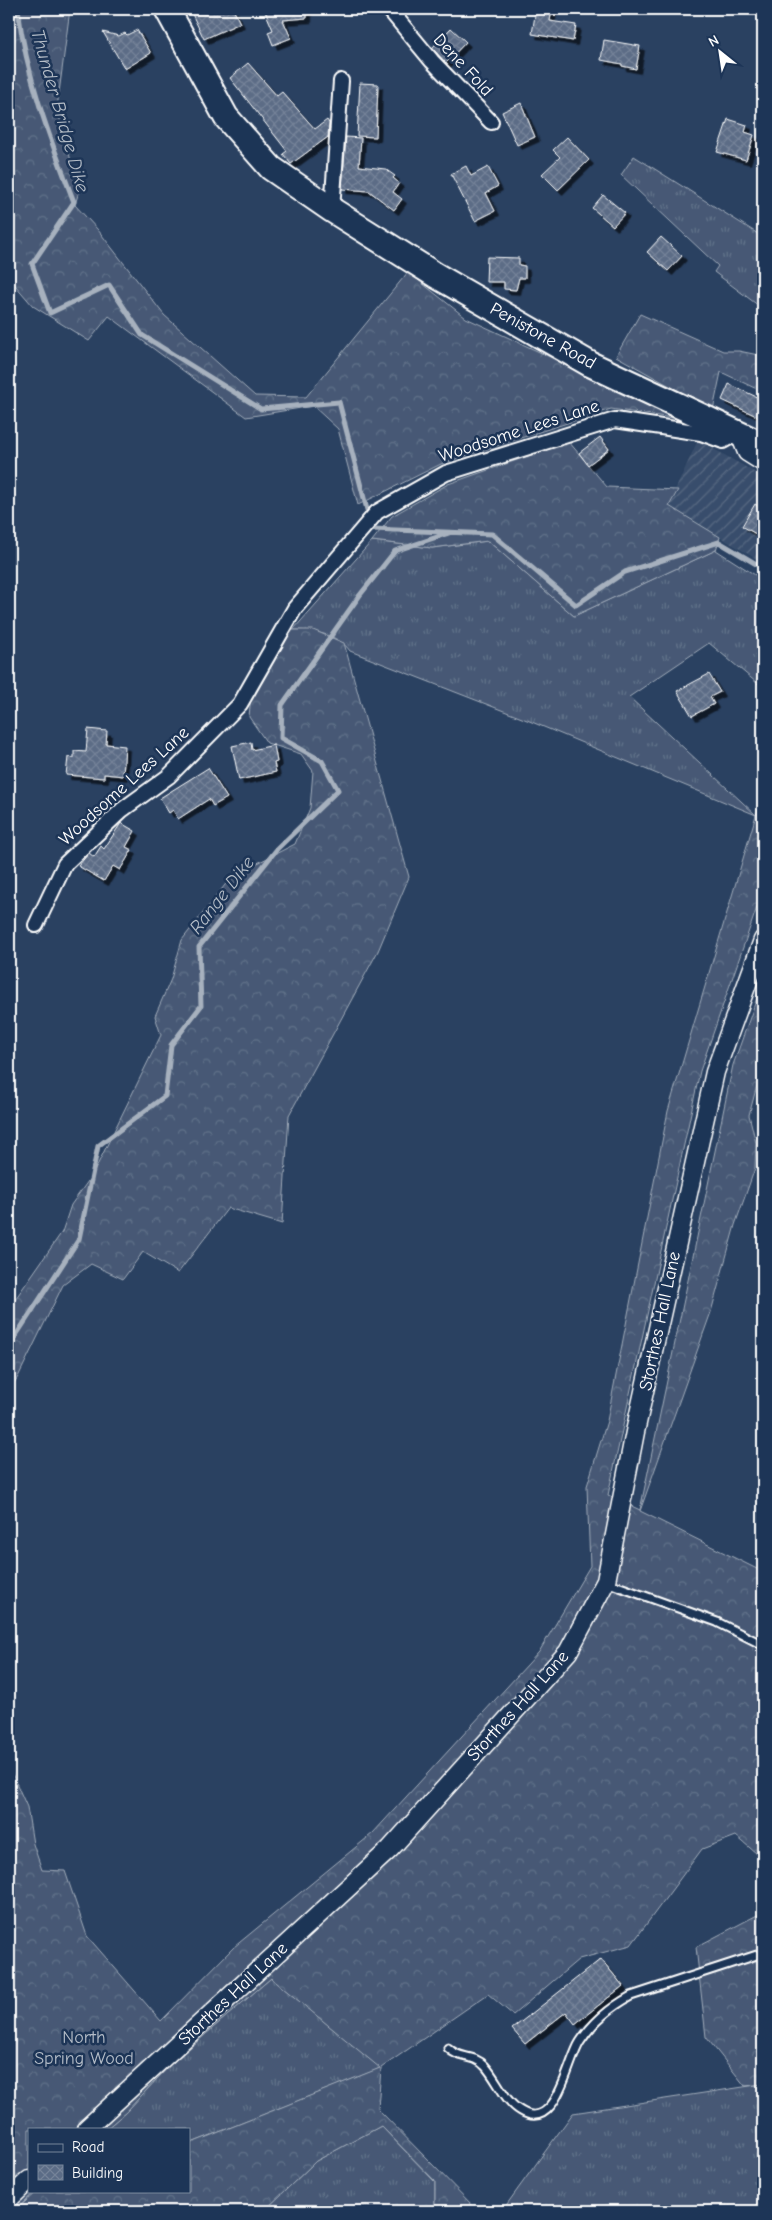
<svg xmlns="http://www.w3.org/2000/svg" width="772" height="2220" font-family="'Comic Neue',sans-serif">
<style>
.industrial{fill:url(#industrial-furrows)}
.grass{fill:url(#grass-tufts);stroke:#a2acba}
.forest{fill:url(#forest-crowns);stroke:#a2acba}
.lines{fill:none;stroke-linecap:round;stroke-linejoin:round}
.stream{stroke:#a7b1be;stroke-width:5}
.building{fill:url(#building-cross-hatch);stroke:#fff;filter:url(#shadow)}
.service-casing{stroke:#fff;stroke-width:11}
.minor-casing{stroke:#fff;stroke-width:18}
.tertiary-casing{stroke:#fff;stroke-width:21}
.trunk-casing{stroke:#fff;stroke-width:28}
.service{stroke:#1d3557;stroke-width:7}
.minor{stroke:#1d3557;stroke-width:14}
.tertiary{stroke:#1d3557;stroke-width:18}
.trunk{stroke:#1d3557;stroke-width:24}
.labels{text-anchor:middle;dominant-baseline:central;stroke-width:5;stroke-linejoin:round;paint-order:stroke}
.street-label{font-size:18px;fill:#fff;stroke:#1d3557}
.park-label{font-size:18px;fill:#b5bdc8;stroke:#1d3557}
.water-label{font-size:19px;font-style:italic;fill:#b6bec8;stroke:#1d3557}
</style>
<defs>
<pattern id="industrial-furrows" width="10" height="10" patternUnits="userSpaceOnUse" patternTransform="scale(1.25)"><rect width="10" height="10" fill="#394e6c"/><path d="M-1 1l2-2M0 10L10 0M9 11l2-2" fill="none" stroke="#576982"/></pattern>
<pattern id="grass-tufts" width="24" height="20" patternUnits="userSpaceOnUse" patternTransform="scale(1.25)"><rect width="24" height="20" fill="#465975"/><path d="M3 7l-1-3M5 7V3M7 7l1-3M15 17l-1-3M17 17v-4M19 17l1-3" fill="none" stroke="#62728a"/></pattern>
<pattern id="forest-crowns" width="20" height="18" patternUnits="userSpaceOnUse" patternTransform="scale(1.25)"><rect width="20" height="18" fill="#465975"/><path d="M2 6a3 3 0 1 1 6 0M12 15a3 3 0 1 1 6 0" fill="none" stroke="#62728a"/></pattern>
<pattern id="building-cross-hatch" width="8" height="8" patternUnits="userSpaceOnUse" patternTransform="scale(1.25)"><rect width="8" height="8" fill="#5b6c86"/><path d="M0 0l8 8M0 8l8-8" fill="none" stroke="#748298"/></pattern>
<filter id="shadow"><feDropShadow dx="4.5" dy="4.5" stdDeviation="0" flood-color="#0009"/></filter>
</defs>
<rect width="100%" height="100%" fill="#2a4161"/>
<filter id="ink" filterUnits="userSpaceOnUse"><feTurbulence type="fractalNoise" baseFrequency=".02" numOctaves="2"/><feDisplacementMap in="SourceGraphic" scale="10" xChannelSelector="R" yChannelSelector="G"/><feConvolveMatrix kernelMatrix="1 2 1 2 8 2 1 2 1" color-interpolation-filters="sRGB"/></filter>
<g filter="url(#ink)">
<path class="industrial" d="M698,440l65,37v86l-95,-57z"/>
<path class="grass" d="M634,156l129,81v72l-49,-37 4,-6 -97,-91z
M372,541l60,7 56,-7 86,75 142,-66 47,30v108l-54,-45 -80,54 127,118 -229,-95 -177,-69c-12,-17 -38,-21 -57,-21z
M271,1978l110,90 -192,76v-15h-83l20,-17 45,-48z
M763,2084v127h-261l71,-98z
M381,2126l54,56v29h-171l52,-50z"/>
<path class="forest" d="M9,9h61l-13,99 22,83 -4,14 23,25 66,85 91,81 51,1 102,-125 58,46 220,102 -75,-11 -168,54 -85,42 -20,-76 -25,-23 -67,11 -137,-101 -20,25 -56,-35 -24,-28z
M640,314l83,37h16l24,5v36l-42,-20 -8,38 -97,-54z
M569,442l38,45 71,3 -9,16 51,31 -4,13 -142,66 -86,-75 -56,7 -60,-7 20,-25 56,-32z
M293,630h20l31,13 65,234 -31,74 -89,164 -7,109 -54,-16 -50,65 -35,-21 -20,27 -32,-15 -28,21 -45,92 -9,13v-82l53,-76 9,-27 22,-31 68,-139 -6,-19 16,-37 11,-39 50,-64 63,-32 15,-36 3,-37 -12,-17 -34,-11 -18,-26 2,-22 22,-39z
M763,797v93l-63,181 -92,424 32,15 93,-445 30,-84v82l-14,52 7,28 -1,25 -20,57 -24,87 -71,199 123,61v287l-27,-23 -34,13 -71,96 -52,14 -66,56 -25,-21 -107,74 -3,41 100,102h-43v-30l-54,-55 -65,35 -52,50h-249l22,-20h152v-47l191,-76 -109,-90 -100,86 -45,48 -20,17h-77v62h7l-22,20h-5v-444l18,40 6,37 9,26 23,1 22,65 74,85 73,-74 139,-114 166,-181 51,-86 -3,-80 20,-65 61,-310 88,-296z
M763,1912v172l-18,2 -39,-49 -10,-90z"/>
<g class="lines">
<path class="stream" d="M18,9c8,67 32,130 56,193l-42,62 18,49 59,-28 33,50 119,74 78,-7 33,127 120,5 84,71 49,-33 94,-30 44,26
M9,1346l70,-107 19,-93 67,-50 6,-51 30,-39 -2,-59 78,-98 61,-59 -16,-29 -41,-23 1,-33 78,-110 35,-44 54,-18"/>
</g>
<path class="building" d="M204,9h29l7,14 -36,16 -12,-25z
M264,9h43v9l-24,2 8,18 -18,7 -5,-13 5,-2z
M536,9h16l-2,12 26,4 -3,16 -41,-7z
M451,28l15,14 -20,21 -14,-15z
M137,30l14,23 -26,16 -22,-37 16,4 6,-3 2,2z
M604,40l36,6 -4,23 -14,-3v-2l-21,-4z
M248,63l29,33 5,-4 33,37 12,-9 2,3 -1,14 -37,27 -8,-10 4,-3 -57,-73z
M360,83l18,1 -2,53 -19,-1z
M521,103l14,34 -18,8 -15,-33z
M728,119l19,6 -2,7 9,3 -8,25 -29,-8z
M346,137l15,1 -2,28 26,3 10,7 -2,2 6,5 -6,9 9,7 -8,11 -25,-19 -27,-2z
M567,137l22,23 -31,30 -16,-16 18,-17 -7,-7z
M466,166l5,10 17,-9 10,19 -12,7 9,18 -20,10 -24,-47z
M603,195l22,18 -12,13 -21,-18z
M661,237l21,19 -14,15 -21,-19z
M487,257l32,1v7l6,1v12h-6l-3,12 -12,-1v-7h-18z
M729,384l34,16v19l-41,-19z
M600,437l9,12 -21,16 -9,-12z
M755,504l8,5v29l-21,-12z
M709,674l11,18 -10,5 4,7 -22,12 -15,-25z
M88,729l19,2 -1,13 19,2 -2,30 -19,-2v4l-38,-3 2,-18 6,1v-7l12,1z
M251,742l1,8 22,-5 3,17 -3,1 2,9 -37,8 -7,-34z
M208,768l19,30 -14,8 -4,-7 -31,20 -5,-9 -4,3 -9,-15z
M121,823l14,8 -9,16 6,3 -12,20 -7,-4 -9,15 -26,-15 11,-13 5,4 7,-11 3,3z
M601,1959l22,27 -48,38 -9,-12 -41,32 -13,-15z"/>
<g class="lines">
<g class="service-casing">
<path id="service" d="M606,1582l111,40 46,23
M448,2048c12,12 24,5 37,18 12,13 19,35 36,45 36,22 46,-49 59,-69 12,-19 31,-35 51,-46l132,-43"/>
</g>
<g class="minor-casing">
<path id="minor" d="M389,9l43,52 59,61
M332,210l9,-129
M36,925l29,-61 57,-54 47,-34 71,-72 55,-96 82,-96 69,-39 169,-53 86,13 22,8 16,-9"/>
</g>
<g class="tertiary-casing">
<path id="tertiary" d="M739,432l8,20 16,10
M86,2129l304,-280 178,-197 38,-71 29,-149 80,-360 48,-132
M9,2199l20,-19"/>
</g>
<g class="trunk-casing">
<path id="trunk" d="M167,9l59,108 45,51 61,42 105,66 153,88 173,81"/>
</g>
<use href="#service" class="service"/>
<use href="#minor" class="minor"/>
<use href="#tertiary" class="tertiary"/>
<use href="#trunk" class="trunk"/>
</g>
</g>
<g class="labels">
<g class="street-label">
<text transform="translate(463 65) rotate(47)">Dene Fold</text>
<text transform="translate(543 336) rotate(29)">Penistone Road</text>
<text transform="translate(519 431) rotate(-18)">Woodsome Lees Lane</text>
<text transform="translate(124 786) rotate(-42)">Woodsome Lees Lane</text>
<text transform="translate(660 1321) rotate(-78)">Storthes Hall Lane</text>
<text transform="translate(518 1706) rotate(-48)">Storthes Hall Lane</text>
<text transform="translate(233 1994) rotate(-43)">Storthes Hall Lane</text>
</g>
<g class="park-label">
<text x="84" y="2037">North<tspan x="84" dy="21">Spring Wood</tspan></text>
</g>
<g class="water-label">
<text transform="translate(60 111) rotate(74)">Thunder Bridge Dike</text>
<text transform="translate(222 895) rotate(-52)">Range Dike</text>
</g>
</g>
<rect width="772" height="2220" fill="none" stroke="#1d3557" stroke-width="30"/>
<rect x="15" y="15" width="742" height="2190" fill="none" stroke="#fff" stroke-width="2" filter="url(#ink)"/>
<rect x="28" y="2128" width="162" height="65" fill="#1d3557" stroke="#77869a"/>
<rect x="38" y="2144" width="25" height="8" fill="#1d3557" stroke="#77869a"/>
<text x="72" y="2152" font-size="15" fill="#ffffff">Road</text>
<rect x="38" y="2165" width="25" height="15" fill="url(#building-cross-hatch)" stroke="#77869a"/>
<text x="72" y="2178" font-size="15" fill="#ffffff">Building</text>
<g transform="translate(720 52) rotate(330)" stroke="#1d3557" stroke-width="4" paint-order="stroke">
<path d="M0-4L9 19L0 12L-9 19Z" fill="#ffffff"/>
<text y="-8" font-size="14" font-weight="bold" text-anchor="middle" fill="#ffffff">N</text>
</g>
</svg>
